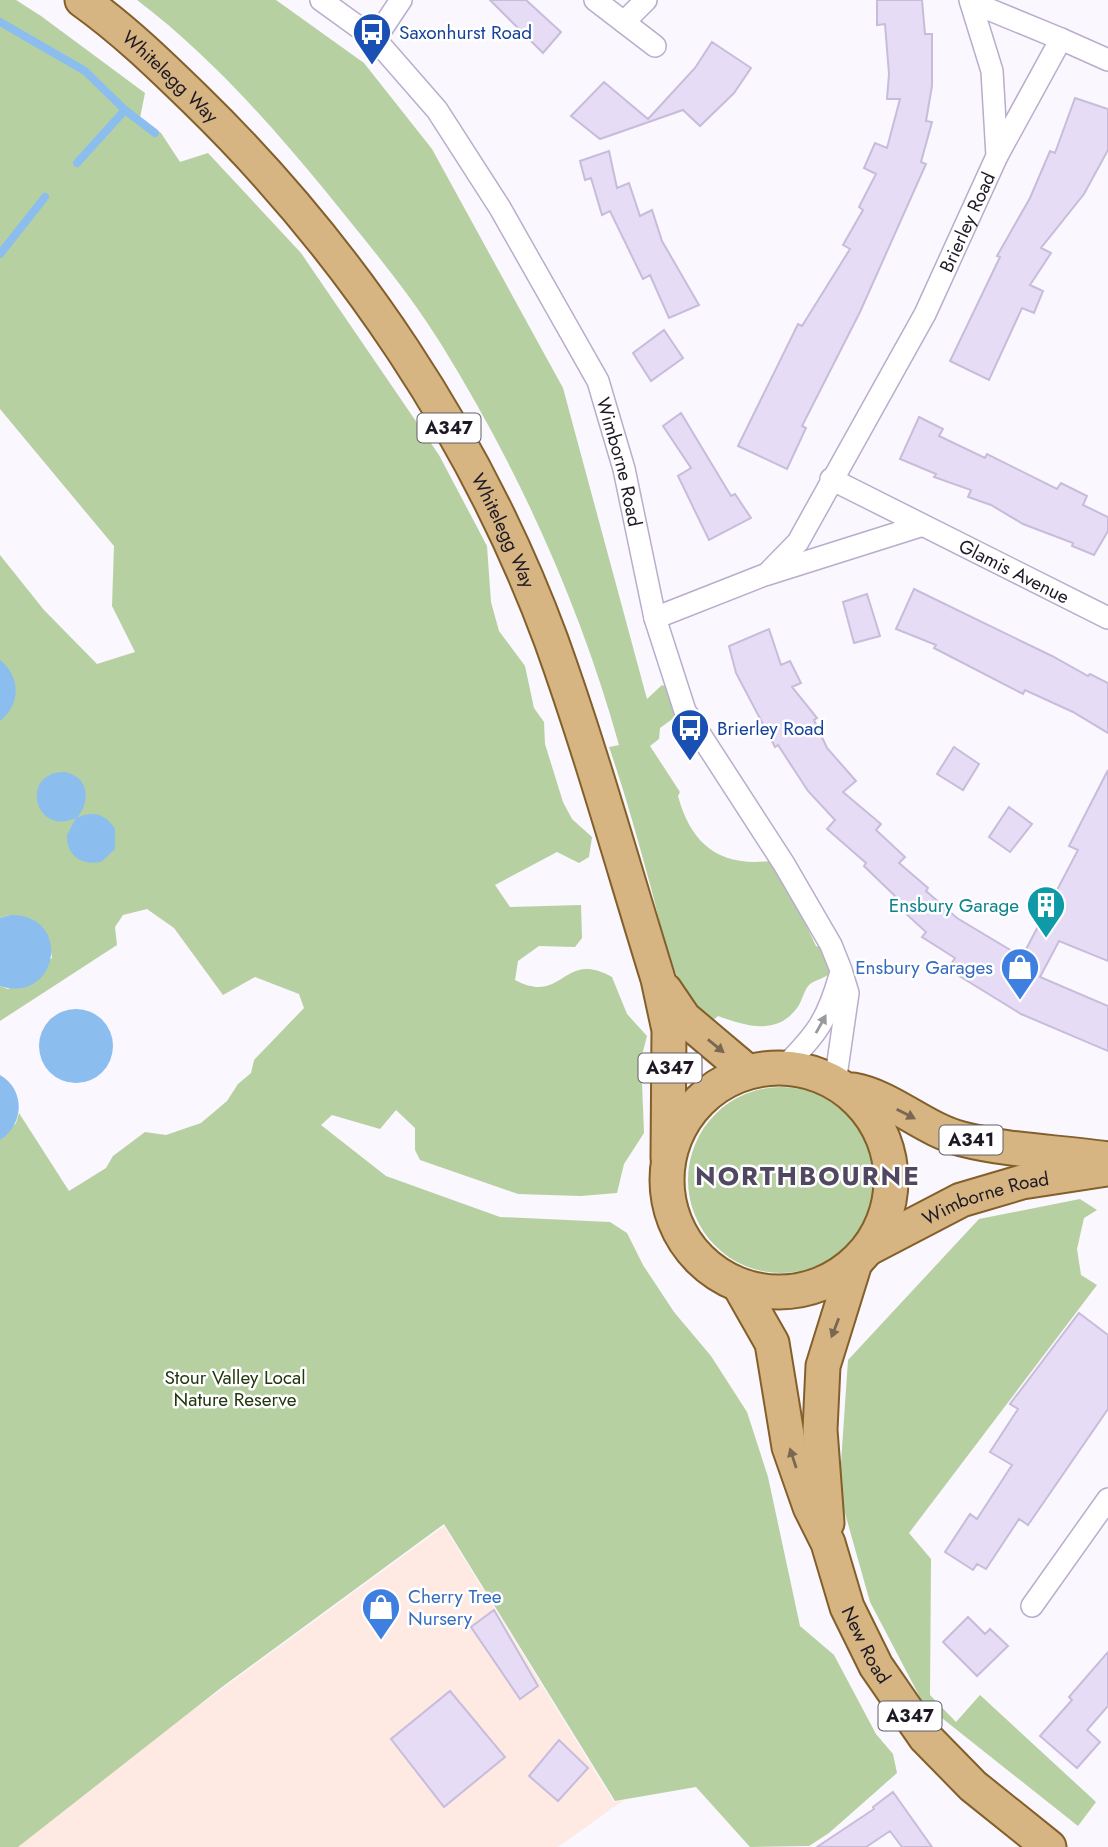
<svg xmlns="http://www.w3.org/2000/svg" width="1108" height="1847" font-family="Jost,sans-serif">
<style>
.commercial{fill:#feeae3}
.green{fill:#b6d0a1}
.water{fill:#8bbdef}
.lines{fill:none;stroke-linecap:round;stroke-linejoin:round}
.stream{stroke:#8bbdef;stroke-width:8}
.building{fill:#e6dcf6;stroke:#c8bcdb;stroke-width:2}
.minor-casing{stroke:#b9adcc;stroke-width:24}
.primary-casing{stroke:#835f2a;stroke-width:37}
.minor{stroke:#fff;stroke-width:21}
.primary{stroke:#d6b582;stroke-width:33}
.oneway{fill:#9a989c}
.oneway2{fill:#7a6753}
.labels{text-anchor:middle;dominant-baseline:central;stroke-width:5;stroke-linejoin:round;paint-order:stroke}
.shield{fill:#fff;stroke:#625e66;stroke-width:2}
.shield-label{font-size:18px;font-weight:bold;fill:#1e1924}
.transit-label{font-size:19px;fill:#164399;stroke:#fff;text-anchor:start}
.street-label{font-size:19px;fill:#1e1924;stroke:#fff}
.culture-label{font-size:19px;fill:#0d838f;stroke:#fff;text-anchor:end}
.shop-label{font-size:19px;fill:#366cbe;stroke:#fff;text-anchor:end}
.park-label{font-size:19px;fill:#23370c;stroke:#fff}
.district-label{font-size:26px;font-weight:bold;letter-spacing:2px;fill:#524761;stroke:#fff}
</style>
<rect width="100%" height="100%" fill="#faf7fe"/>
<path class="commercial" d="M444,1526l170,276 10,-2 -66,47h-552z"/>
<path class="green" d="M0,0h16l25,16 104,77 -5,25 21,15 19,29 28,-9 93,100 138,202 48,91 4,56 8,29 26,35 9,42 10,14 1,22 18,58 9,17 20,18 -3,20 -10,6 -22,-11 -62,33 15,22 71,-2 1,33 -7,9 -36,-1 -21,15 -3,19c49,26 47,-31 97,-3l15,37 20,22 -6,23 3,74 -20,31 -7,29 -36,3 -63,-2 -98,-34 -5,-10v-22l-19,-18 -16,19 -48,-14 -11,10 65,51 114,41 110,5 17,11 16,32 31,47 37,44 36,56 21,65 32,149 34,29 42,79 17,20 4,19 -68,60 -20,13 -59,1 -54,-60 -81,14 -171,-277 -222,163 -204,160h-18v-707l16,-17 3,-10 50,78 37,-23 7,-12 32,-24 21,3 35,-12 26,-22 11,-17 13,-11 3,-13 50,-52 -5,-14 -44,-17 -32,18 -49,-67 -27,-19 -24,6 -8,12 2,18 -117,76v-35l8,3 44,-31 -3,-20 -39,-23 -10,3v-363l44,55 53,54 38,-12 -23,-46 2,-60 -114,-137z
M137,0h139l88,63 68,86 131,239 84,311 15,-14 7,3 7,13 -1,16 -15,11 -1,11 -9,7 30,46 -2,4c13,48 41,71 92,65l35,52 2,14 9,19 13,3v25c-6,5 -14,6 -19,10 -6,5 -8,18 -13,24 -21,28 -51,18 -79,8l-9,8c-39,-37 -47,-98 -61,-147 -12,-44 -24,-87 -39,-130l10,-2c-39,-140 -101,-277 -178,-401 -34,-55 -78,-106 -118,-156 -56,-68 -116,-135 -186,-188z
M688 1180a93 93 0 1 1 186 0a93 93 0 1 1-186 0Z
M1080,1199l17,11 -13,8 -7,31 4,26 16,10 -188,248 22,26 -1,136 26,27 24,-27 116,107 -18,24 -155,-123 -53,-101 -31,-110 9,-132 131,-141z"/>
<path class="water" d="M0,660c21,17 21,44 0,61z
M65,772c24,5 26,29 12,46 16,-8 29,-4 38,11v20l-14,13c-20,4 -35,-7 -34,-27l9,-17c-43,19 -56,-47 -11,-46z
M10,915c64,-1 48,90 -10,71v-68z
M39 1046a37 37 0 1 1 74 0a37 37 0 1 1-74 0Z
M0,1075c26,15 24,50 0,65z"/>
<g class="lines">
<path class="stream" d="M0,22l85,49 40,39 30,23
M77,163l48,-53
M0,254l45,-57"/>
</g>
<path class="building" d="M490,0h36l35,32 -18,21z
M877,0h45l3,34h7v52l-6,35 6,1 -11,40 5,2 -66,148 -58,114 4,2 -19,41 -49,-23 60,-122 4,2 48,-77 -7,-4 20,-35 -4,-3 17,-33 -12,-6 11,-25 12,5 13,-49h-13l2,-25 -4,-50 -8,1z
M712,42l39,26 -17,25 -34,33 -17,-16 -83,29 -29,-23 33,-34 44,37 47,-51z
M1075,98l33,11v41l-24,44 -43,54 10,5 -21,32 13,6 -9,22 -12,-5 -33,72 -39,-19 50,-104 -3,-1 33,-58 20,-47 5,2z
M609,151l8,37 12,-5 11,33 12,-6 10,31 37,64 -30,13 -19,-43 -7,4 -33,-68 -8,4 -11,-37 -6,2 -5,-19z
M664,330l19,28 -32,23 -18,-28z
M681,413l50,83 4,-2 16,24 -42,22 -31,-64 13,-8 -28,-42z
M919,417l24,12 -4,7 46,22 2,-4 70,35 4,-6 26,13 -4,9 25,12v14l-14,24 -22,-9 1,-3 -50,-19 -32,-19 -23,-8 3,-7 -37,-13 2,-3 -36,-15z
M914,589l138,67 36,20 2,-2 18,9v50l-35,-21 -48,-22 -2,4 -89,-46 2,-3 -40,-16z
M867,594l13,42 -26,7 -11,-41z
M769,629l12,36 9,-4 11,22 -9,4 25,31 -3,2 13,28 29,33 -13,11 38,32 -5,6 29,27 -6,6 29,25 -2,3 31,27 65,39 56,-107 -9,-4 39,-76v191l-49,-20 -19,36 68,29v45l-87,-37 -73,-45 7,-11 -33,-21 4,-5 -35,-32 4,-4 -31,-30 2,-3 -39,-34 8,-9 -27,-29 -30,-46 -3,2 -39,-74 -7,-27z
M954,747l25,17 -16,26 -26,-16z
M1009,807l23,17 -22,28 -21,-15z
M1079,1313l29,22v74l-80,116 -9,-6 -33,50 -9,-5 -4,6 -28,-18 25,-38 7,5 35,-54 -22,-13 28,-43 -8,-5z
M494,1610l44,76 -18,13 -49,-72z
M968,1617l17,17 5,-5 18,17 -31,30 -34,-34z
M1108,1652v54l-21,24 13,12 -23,26 -37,-32 32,-36 -3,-3z
M450,1691l55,66 -61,50 -53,-68z
M559,1740l29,28 -30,33 -29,-25z
M893,1792l39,55h-30l-12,-16 -24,16h-49l57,-38 -1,-2z"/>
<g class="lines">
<g class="minor-casing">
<g id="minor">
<path id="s1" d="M321,0l54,39 62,71 63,98 98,173 26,88 31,149 30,93 99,153 47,81 10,25 7,23 -13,90"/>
<path d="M595,0l60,46"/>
<path d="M971,2l90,37"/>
<path d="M624,22l22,-22"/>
<path d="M375,39l26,-39"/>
<path d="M997,156l64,-117 47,21"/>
<path id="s2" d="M831,479l277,139"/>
<path d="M768,574l152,-48"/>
<path id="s3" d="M655,618l112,-44 31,-32 127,-228 72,-158 -5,-85 -22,-71"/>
<path d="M783,1068c33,-33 44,-47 57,-93"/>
<path d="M1032,1606l76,-107"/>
</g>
</g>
<g class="primary-casing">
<g id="primary">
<path id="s4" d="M82,0c42,30 77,64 114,100 154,150 280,337 355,540 40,111 72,226 107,339l11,51 -1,128"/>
<path d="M665,990l19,28 64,54"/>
<circle cx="779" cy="1180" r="112"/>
<path d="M853,1090c39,7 70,39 109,49 47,12 98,13 146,20"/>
<path id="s5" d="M869,1248l92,-48 61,-18 84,-13"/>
<path id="s6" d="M739,1285l33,58 17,104 21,60 18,36 19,64 29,59 49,71 48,49 76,61"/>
<path d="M827,1523l-7,-93 3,-64 32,-103"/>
</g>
</g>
<use href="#minor" class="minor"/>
<use href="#primary" class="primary"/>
</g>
<defs><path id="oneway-solid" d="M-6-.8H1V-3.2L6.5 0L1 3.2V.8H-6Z" transform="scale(1.75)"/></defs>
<use class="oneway" href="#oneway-solid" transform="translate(821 1024) rotate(-61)"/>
<g class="oneway2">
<use href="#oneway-solid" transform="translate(716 1046) rotate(39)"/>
<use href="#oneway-solid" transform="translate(906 1114) rotate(27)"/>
<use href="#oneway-solid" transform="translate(835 1328) rotate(111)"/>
<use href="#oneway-solid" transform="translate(793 1458) rotate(-108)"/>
</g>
<defs>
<g id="bus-pin" transform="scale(2.0125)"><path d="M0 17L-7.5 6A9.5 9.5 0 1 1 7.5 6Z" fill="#1a4fb4" stroke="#fff"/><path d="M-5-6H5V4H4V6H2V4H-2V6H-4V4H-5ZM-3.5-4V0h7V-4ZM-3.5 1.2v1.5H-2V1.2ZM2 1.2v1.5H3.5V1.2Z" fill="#fff"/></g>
<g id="building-pin" transform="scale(2.0125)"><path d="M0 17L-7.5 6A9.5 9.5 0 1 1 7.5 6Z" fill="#0f9aa8" stroke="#fff"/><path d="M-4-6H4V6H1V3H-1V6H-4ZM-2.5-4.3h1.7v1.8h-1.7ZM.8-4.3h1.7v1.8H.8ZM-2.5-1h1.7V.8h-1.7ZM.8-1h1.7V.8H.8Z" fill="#fff"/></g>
<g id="shop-pin" transform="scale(2.0125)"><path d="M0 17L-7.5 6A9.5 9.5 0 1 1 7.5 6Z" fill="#3f7fe0" stroke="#fff"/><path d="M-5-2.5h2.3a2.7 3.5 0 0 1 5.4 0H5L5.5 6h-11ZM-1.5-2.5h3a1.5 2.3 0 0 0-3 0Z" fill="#fff"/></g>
</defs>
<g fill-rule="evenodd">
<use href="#bus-pin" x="372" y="32"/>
<use href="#bus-pin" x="690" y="728"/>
<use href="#building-pin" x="1046" y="905"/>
<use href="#shop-pin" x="1020" y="967"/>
<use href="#shop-pin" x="381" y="1607"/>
</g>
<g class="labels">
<g class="shield">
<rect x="417.5" y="413.5" width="63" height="29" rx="5"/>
<rect x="638.5" y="1053.5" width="63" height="29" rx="5"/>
<rect x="939.5" y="1125.5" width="63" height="29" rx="5"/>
<rect x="878.5" y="1701.5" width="63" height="29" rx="5"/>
</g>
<g class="shield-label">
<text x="449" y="428">A347</text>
<text x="670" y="1068">A347</text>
<text x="971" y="1140">A341</text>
<text x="910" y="1716">A347</text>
</g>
<g class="transit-label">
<text x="399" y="32">Saxonhurst Road</text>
<text x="717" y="728">Brierley Road</text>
</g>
<g class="street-label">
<text stroke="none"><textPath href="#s4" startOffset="117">Whitelegg Way</textPath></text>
<text stroke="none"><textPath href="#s3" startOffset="527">Brierley Road</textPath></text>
<text stroke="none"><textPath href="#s1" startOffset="560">Wimborne Road</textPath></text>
<text stroke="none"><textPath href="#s4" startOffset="684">Whitelegg Way</textPath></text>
<text stroke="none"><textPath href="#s2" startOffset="205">Glamis Avenue</textPath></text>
<text stroke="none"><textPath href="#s5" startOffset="128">Wimborne Road</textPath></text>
<text stroke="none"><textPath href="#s6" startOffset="385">New Road</textPath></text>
</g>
<g class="culture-label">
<text x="1019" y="905">Ensbury Garage</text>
</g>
<g class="shop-label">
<text x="993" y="967">Ensbury Garages</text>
<text x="408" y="1596" text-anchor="start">Cherry Tree<tspan x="408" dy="22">Nursery</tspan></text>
</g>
<g class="park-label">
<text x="235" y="1377">Stour Valley Local<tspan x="235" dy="22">Nature Reserve</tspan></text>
</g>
<g class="district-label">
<text x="808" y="1176">NORTHBOURNE</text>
</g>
</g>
</svg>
